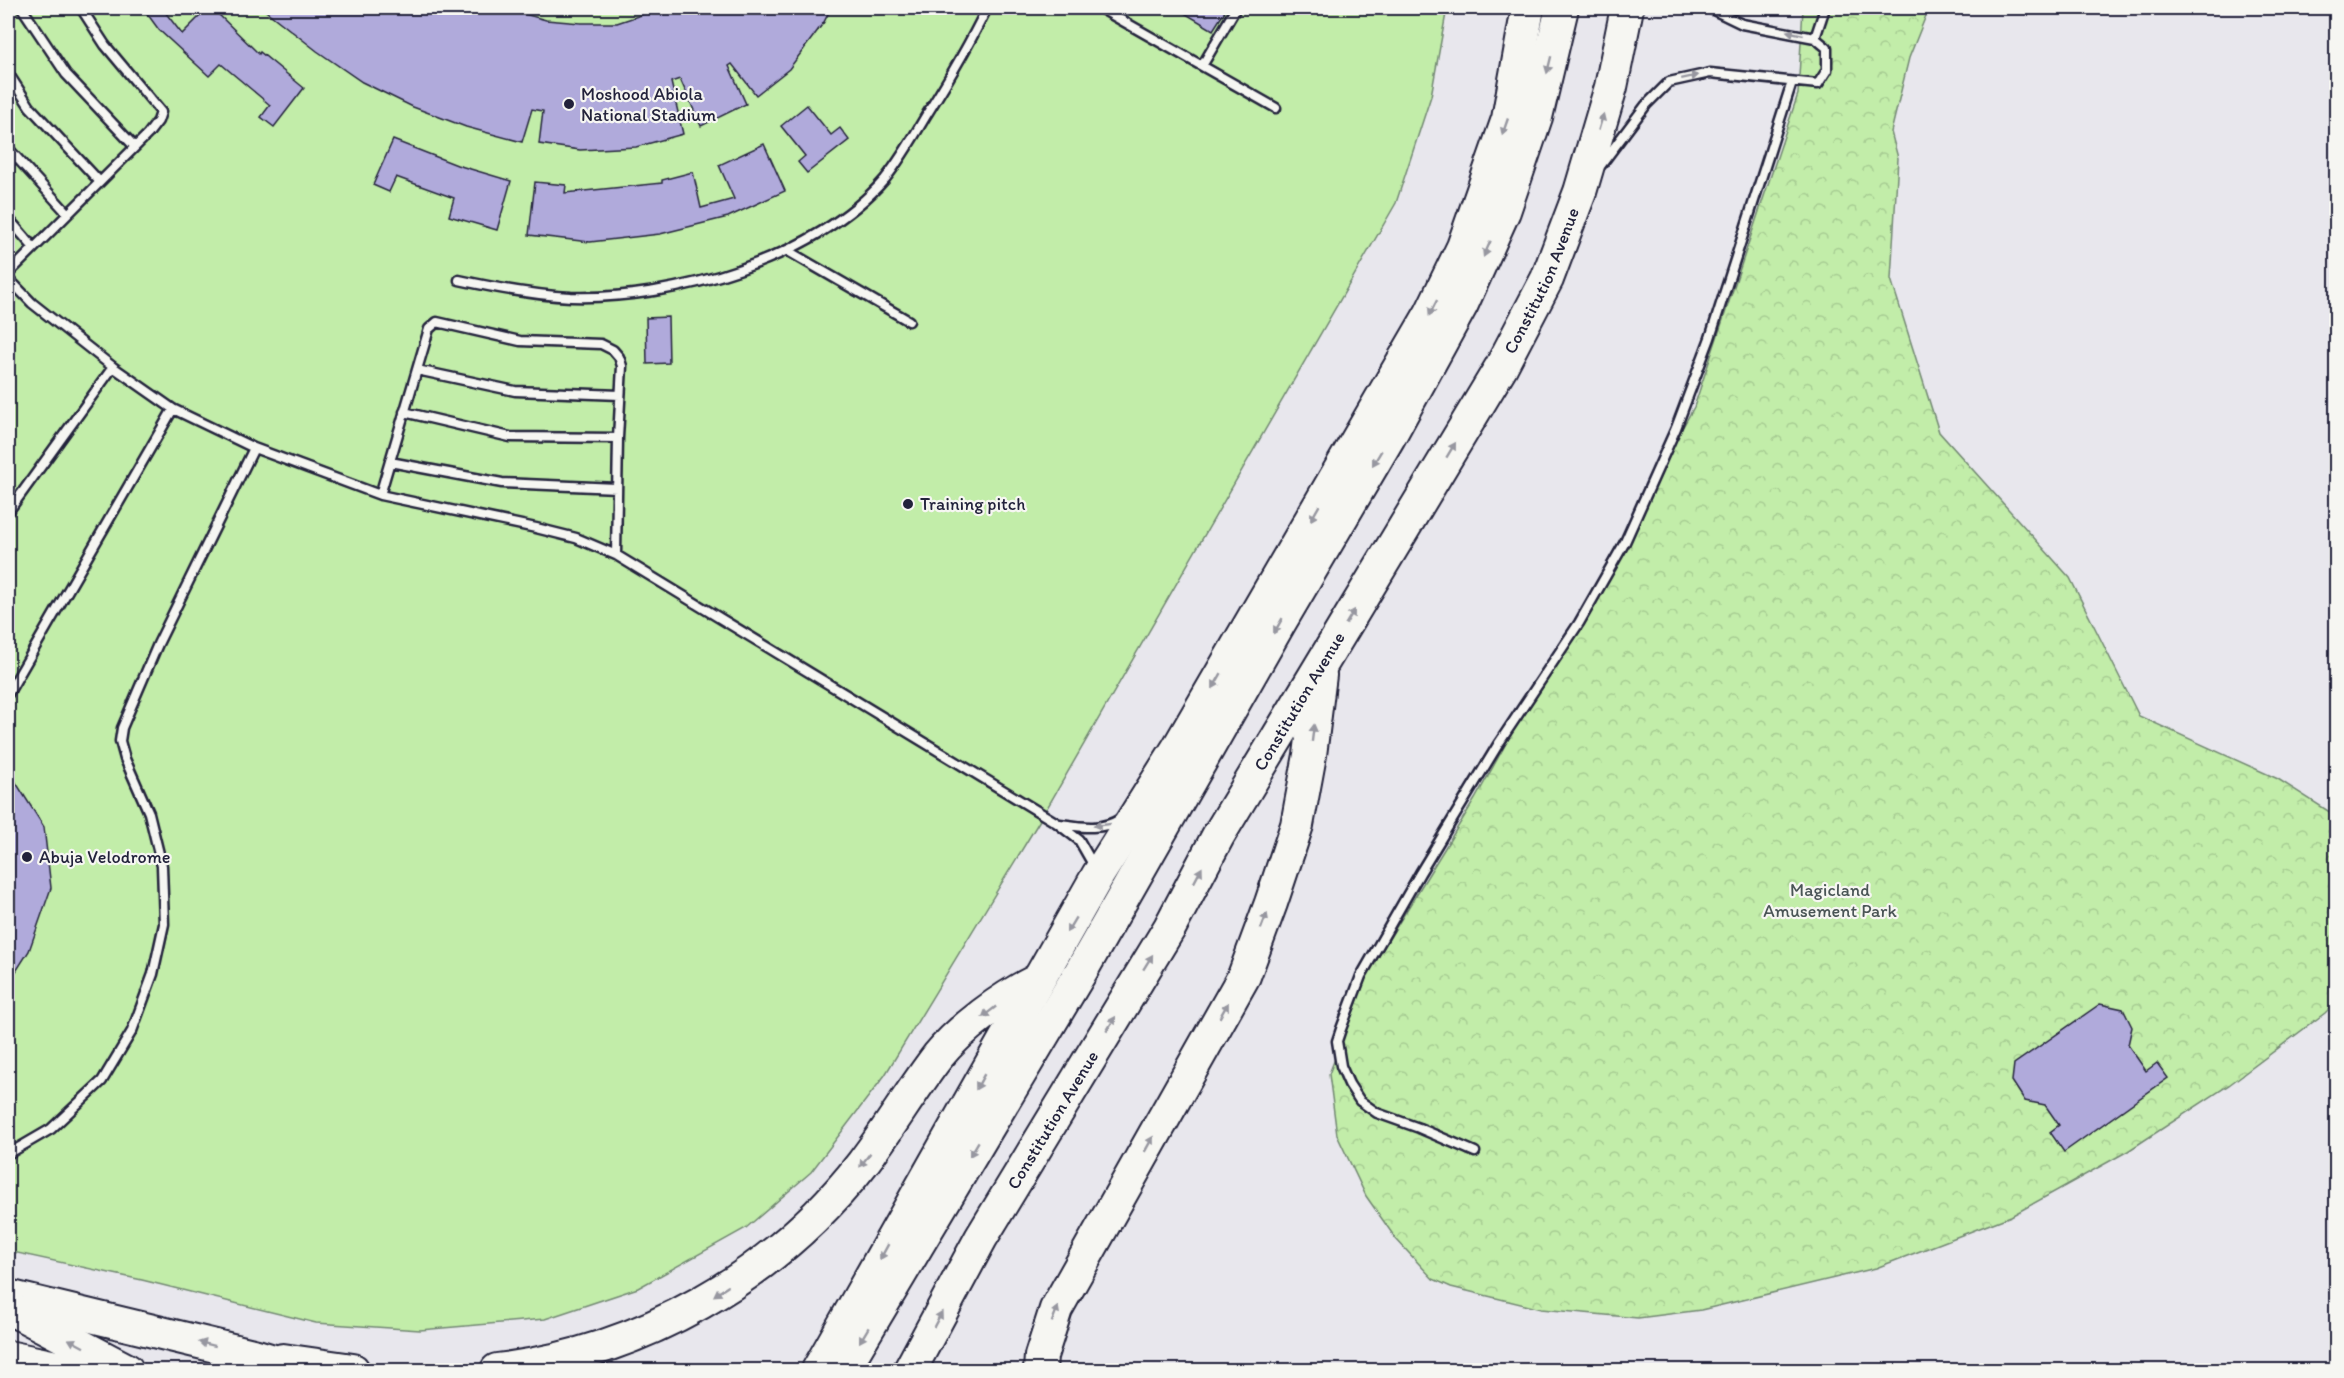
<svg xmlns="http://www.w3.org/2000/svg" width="2344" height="1378" font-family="Itim,sans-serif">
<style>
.forest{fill:url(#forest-crowns);stroke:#728872;stroke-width:1.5}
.garden{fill:#c2eda9;stroke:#728872;stroke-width:1.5}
.building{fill:#b0aadb;stroke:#22223b;stroke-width:1.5}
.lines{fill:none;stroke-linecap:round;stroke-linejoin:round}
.lane-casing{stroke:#22223b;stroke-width:13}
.highway-casing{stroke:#22223b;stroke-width:36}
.lane{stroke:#f6f6f2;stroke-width:8}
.highway{stroke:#f6f6f2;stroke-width:32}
.oneway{fill:#9797a0}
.poi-dot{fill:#22223b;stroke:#f6f6f2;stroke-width:2}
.labels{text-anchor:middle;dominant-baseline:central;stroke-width:4.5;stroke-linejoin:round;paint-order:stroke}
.poi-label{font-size:18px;fill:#22223b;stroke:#f6f6f2;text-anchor:start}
.street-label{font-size:18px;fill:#22223b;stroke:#f6f6f2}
.park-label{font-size:18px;fill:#4a5556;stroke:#f6f6f2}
</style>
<defs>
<pattern id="forest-crowns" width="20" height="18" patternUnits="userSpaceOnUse" patternTransform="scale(1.5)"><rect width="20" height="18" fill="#c2eda9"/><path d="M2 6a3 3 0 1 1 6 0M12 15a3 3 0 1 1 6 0" fill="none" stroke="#a6cb92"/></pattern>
</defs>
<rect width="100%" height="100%" fill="#e8e7ed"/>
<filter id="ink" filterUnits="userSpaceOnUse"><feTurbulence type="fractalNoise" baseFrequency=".0167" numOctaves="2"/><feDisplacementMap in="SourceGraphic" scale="12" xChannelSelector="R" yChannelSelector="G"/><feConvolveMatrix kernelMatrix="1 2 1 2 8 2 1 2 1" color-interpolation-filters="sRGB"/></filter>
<g filter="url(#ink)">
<path class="forest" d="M1803,8h126l-20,50 -18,74 7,26 -7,121 48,153 131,146 69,138 139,63 58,37v186l-11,11 -96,72 -101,66 -117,65 -135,52 -175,42 -63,8 -97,-9 -90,-22 -18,-8 -37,-40 -30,-43 -29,-61 -8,-61 39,-101 107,-174 219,-392 104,-313z"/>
<path class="garden" d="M8,8h1439l-16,88 -35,107 -353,612 -158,260 -74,97 -65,56 -108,60 -93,31 -125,11 -104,-7 -174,-43 -134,-29z"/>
<path class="building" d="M143,8h19l20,26 26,-26h4l47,46 1,-2 44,36 -30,39 -13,-10 9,-12 -49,-41 -12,12 -50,-46z
M262,8h241l43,12 35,3h36l45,-15h169l-7,14 -35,47 -33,26 -24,-31 -3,2 17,38 -45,22 -21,-47 -9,3 12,52 -47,13 -56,3 -41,-6 4,-33 -11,-2 -10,33 -56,-15 -53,-20 -51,-25 -45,-31z
M1176,8h51l-14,22z
M807,105l24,30 9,-7 9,12 -42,33 -9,-11 7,-6 -24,-30z
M393,140l64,25 54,16 -14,49 -48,-14 5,-18 -58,-21 -7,15 -16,-7z
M764,144l21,47 -57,26 -68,17 -70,8 -61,-7 6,-53 31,3 -1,8 97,-10v-3l31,-8 8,36 33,-9 -15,-34z
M668,317l1,46 -22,1 -1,-46z
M8,770l36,57 7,61 -22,63 -21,33z
M2100,1004l23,5 9,18 -4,18 18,26 11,-8 11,15 -104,74 -14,-20 9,-7 -14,-20 -20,-4 -13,-20 2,-17z"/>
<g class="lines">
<g class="lane-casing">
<path id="lane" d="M22,8l44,66 69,73
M1100,8l176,100
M1815,38l10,-30
M1202,66l34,-58
M8,73l22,34 70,75
M8,148l60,66
M1601,165l45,-60 23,-23 41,-9 108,11 9,-14v-22l-12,-10 -73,-14 -33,-16
M8,218l26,30
M788,251l121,70
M8,274l140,-140 10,-13 3,-9 -56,-67 -24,-37
M8,278l24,25 81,64 60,42 81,39 126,47 156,33 40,10 40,17 441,268 22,17 16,28
M459,280c37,8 74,15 112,17 103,3 245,-38 314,-118 16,-20 29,-43 42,-65 22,-35 42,-69 60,-106
M417,370l98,21 105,4
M404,412l106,25 108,1
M390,462l112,21 115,5
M380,495l49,-166 8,-7 83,19 81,3 12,6 6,7 3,9 -4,72 -2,117
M8,512l105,-145
M8,694l165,-285
M1060,824c21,3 42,7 60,-5
M1475,1152l-56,-24 -42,-15 -17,-12 -11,-17 -8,-18 -4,-25 4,-12 20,-53 59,-103 79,-130 80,-120 46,-81 51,-114 34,-90 82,-256
M8,1154l43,-25 51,-48 30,-50 21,-57 11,-50 -2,-58 -13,-53 -24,-54 -5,-18 2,-13 36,-84 96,-196"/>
</g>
<g class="highway-casing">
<g id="highway">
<path d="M8,1296l249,60 47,14"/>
<path d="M9,1308l118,62"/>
<path d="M8,1357l62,13"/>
<path d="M283,1360l70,10"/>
<path d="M497,1370c143,-17 277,-93 365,-206 27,-35 49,-73 76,-108 23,-28 64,-58 96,-74"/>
<path d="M818,1370l280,-495 80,-127 253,-435 32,-66 45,-128 20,-111"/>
<path d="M843,1370l237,-397 200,-351 109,-185 73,-133 42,-93 32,-94 26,-109"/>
<path id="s1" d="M910,1370l71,-132 189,-311 48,-91 283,-469 46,-88 33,-87 31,-105 16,-79"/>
<path d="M1040,1370l1,-14 15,-47 188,-333 27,-73 26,-78 13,-70 10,-80"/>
</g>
</g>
<use href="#lane" class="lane"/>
<use href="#highway" class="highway"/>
</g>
<defs><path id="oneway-solid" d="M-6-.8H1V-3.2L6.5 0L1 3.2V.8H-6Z" transform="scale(1.5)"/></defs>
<g class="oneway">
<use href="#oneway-solid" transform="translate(1795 33) rotate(-167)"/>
<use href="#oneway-solid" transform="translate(1549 65) rotate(104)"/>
<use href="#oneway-solid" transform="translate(1690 77) rotate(-12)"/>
<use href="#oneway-solid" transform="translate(1601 122) rotate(-73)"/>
<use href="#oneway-solid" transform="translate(1505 127) rotate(109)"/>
<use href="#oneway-solid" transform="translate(1487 249) rotate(114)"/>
<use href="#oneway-solid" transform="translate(1433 308) rotate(117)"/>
<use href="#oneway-solid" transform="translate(1451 450) rotate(-59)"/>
<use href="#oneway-solid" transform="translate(1377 458) rotate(121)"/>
<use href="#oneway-solid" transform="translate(1315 513) rotate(120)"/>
<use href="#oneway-solid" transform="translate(1350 617) rotate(-59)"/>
<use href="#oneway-solid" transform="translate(1278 626) rotate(120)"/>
<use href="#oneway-solid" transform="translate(1217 681) rotate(120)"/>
<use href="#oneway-solid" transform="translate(1313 733) rotate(-83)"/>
<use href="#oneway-solid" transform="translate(1102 825) rotate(173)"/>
<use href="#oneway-solid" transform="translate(1198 875) rotate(-62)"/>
<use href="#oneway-solid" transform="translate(1264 921) rotate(-69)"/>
<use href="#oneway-solid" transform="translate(1071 925) rotate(121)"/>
<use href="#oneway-solid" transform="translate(1148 962) rotate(-58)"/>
<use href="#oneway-solid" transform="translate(1224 1010) rotate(-60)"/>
<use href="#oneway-solid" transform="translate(989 1012) rotate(142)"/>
<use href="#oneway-solid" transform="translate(1111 1024) rotate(-59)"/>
<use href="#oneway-solid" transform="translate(980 1082) rotate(119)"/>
<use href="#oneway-solid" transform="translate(1149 1144) rotate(-61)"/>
<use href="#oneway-solid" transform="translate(974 1149) rotate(121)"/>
<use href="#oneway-solid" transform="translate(865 1160) rotate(127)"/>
<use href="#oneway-solid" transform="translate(884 1252) rotate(119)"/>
<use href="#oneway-solid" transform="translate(721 1291) rotate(146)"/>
<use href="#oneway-solid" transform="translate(1055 1314) rotate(-69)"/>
<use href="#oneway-solid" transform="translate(938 1319) rotate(-62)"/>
<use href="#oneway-solid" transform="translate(864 1335) rotate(121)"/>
<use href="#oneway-solid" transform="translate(76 1343) rotate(-152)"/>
<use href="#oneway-solid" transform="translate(207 1344) rotate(-166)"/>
</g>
</g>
<g class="poi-dot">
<circle cx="569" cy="104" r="6"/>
<circle cx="908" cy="504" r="6"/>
<circle cx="27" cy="857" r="6"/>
</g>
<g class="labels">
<g class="poi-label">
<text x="581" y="94">Moshood Abiola<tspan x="581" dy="21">National Stadium</tspan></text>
<text x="920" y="504">Training pitch</text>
<text x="39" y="857">Abuja Velodrome</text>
</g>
<g class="street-label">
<text stroke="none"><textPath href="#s1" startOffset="1260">Constitution Avenue</textPath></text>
<text stroke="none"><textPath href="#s1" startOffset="774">Constitution Avenue</textPath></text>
<text stroke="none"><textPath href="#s1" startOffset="288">Constitution Avenue</textPath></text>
</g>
<g class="park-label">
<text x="1830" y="890">Magicland<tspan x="1830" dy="21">Amusement Park</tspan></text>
</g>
</g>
<rect width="2344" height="1378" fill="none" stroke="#f6f6f2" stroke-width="30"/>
<rect x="15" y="15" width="2314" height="1348" fill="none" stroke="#22223b" stroke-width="2" filter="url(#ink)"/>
</svg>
